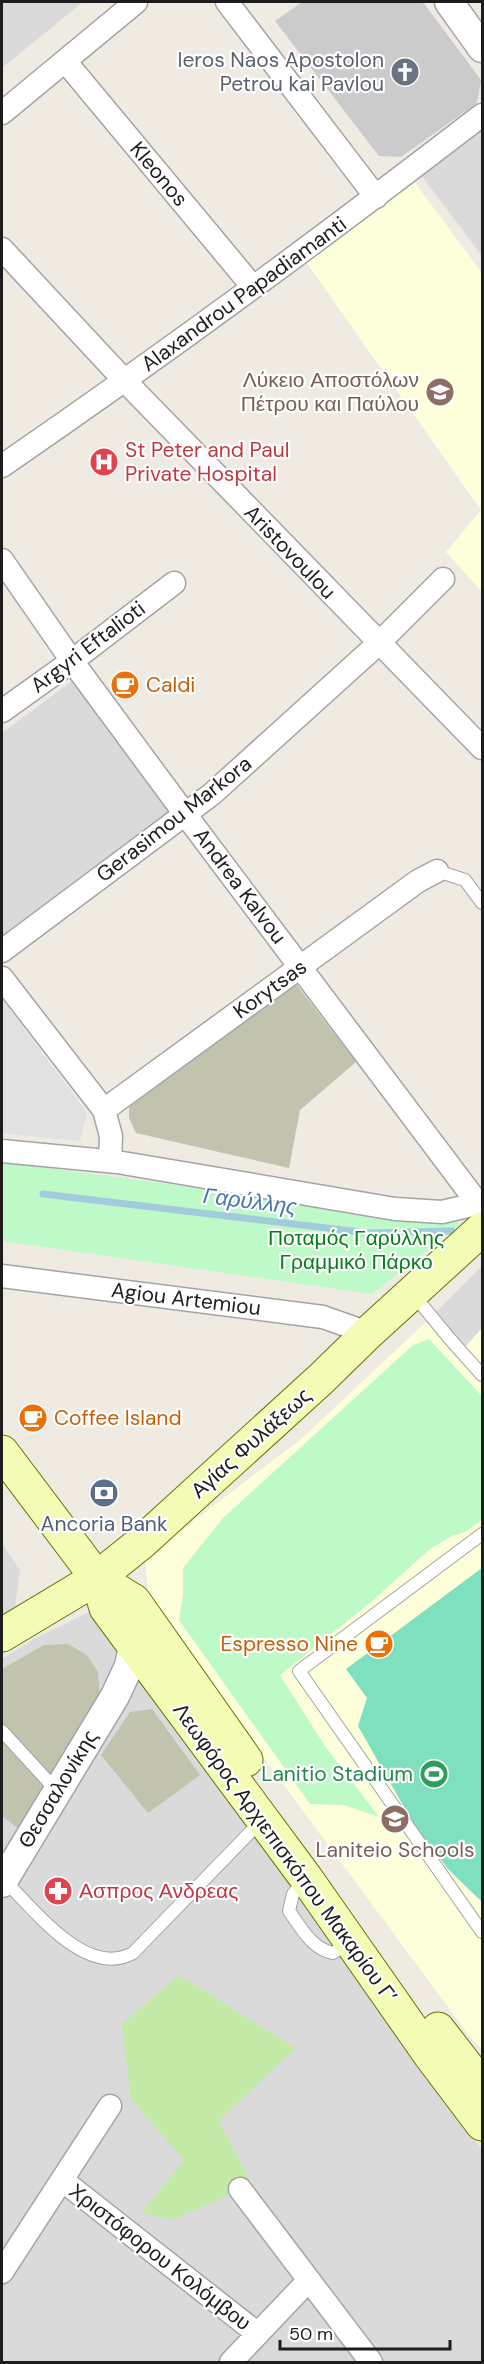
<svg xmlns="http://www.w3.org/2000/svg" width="484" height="2364" font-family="'DM Sans',sans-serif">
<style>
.residential{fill:#dbdada}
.education{fill:#fdffdb}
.religious{fill:#cbcbcb}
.construction{fill:#c2c3ae}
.grass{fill:#c4eaa7}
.park{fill:#befac7}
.pitch{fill:#7fe0c0}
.parking{fill:#e1e1e1}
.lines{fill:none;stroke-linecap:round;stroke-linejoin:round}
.stream{stroke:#a2ccdd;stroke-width:7}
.service-casing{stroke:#a4a4a4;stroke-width:14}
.minor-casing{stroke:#a4a4a4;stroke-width:25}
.tertiary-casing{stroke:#a4a4a4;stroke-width:31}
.secondary-casing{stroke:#627603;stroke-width:35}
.service{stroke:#fff;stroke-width:12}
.minor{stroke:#fff;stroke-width:22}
.tertiary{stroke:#fff;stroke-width:28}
.secondary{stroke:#f3fbb5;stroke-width:33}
.labels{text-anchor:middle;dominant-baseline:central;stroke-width:4.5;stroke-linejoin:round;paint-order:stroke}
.worship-label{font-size:21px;fill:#5b616d;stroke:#fff;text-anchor:end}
.street-label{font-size:21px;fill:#1d1d1d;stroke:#fff}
.education-label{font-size:21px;fill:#785e54;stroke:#fff;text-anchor:end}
.health-label{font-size:21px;fill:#be3a42;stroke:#fff;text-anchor:start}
.food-label{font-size:21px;fill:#c56008;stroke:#fff;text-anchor:start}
.park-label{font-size:21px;fill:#097d1a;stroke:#fff}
.service-label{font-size:21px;fill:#4e5e75;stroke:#fff}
.leisure-label{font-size:21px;fill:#27864d;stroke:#fff;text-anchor:end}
.water-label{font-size:22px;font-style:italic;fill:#4875ae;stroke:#fff}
</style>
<rect width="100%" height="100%" fill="#efebe3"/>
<path class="residential" d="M2,2h81l-81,66z
M482,125v131l-61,-81z
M75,679l96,133 -169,124v-203z
M482,1266v62l-21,24 -35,-30z
M2,1543l18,27 -5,38 -13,8z
M95,1609l387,541v212h-480v-703l34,-21z"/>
<path class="education" d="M410,176l72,97v319l-36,-40 35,-42 -180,-255z
M426,1322l35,30 21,-24v721l-14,-15 -319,-431 -4,-45 156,-119z"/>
<path class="religious" d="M302,2h121l58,78 -4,23 -76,54 -22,-1 -104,-135z"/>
<path class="construction" d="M296,984l60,78 -56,48 -11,58 -153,-35 -7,-15v-11l6,-10z
M68,1644l19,11 11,17 2,26 -77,134 -21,-16v-147l42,-24z
M152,1709l48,66 -52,38 -47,-58 29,-43z"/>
<path class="grass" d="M179,1975l116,73 -76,73 33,64 -80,35 -31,-7 43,-53 -53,-60 -9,-76z"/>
<path class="park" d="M2,1162l459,61 -89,71 -370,-53z
M429,1339l53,57v124l-17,12 -13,4 -22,13 -60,54 -90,72 45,71 54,71 -35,-12 -34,-1 -131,-184 4,-25v-27l40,-50 190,-173z"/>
<path class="pitch" d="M482,1568v334l-34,-33 -35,-46 -55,-97 9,-28 -21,-29z"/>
<path class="parking" d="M2,999l85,114 -7,28 -78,-8z"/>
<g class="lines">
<path class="stream" d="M43,1194l325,39 84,-2"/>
<g class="service-casing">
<path id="service" d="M437,871l28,9 17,23
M413,1294l36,44 33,37
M482,1534l-183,137 183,261
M2,1731l55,60
M306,1879l-13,15 -4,17c12,17 23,38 44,42l16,-11
M4,1880c31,30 82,99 129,73l129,-133"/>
</g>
<g class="minor-casing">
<path id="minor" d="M227,2l149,195
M65,61l188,226
M2,113l134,-111
M2,249l123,132 357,367
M2,466c163,-112 323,-230 480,-351
M2,560l70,101 113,153 297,395
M2,711l70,-50 102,-78
M2,951l210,-157 167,-151 64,-64
M2,978l102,132 7,26 -1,25
M104,1110l314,-229 19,-10
M2,1151l115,11 278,47 47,3 34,-8
M2,1276l321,41 45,16
M62,2180l196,154
M240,2189l131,173
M2,2272l108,-166
M231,2362l78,-82"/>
</g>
<g class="tertiary-casing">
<path id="tertiary" d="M449,2l33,46
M2,1883l113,-187 14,-30 4,-20"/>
</g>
<g class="secondary-casing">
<path id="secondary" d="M2,1452l95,126 9,30 200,270 124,177 52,69
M97,1578l37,23 112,159
M2,1635l95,-57 45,-36 180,-164 46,-45 114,-104
M438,2029l44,57"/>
</g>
<use href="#service" class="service"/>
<use href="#minor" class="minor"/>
<use href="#tertiary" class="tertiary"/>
<use href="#secondary" class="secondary"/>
</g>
<defs>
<g id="church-disc" transform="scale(1.5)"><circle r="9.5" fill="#6b7280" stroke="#fff"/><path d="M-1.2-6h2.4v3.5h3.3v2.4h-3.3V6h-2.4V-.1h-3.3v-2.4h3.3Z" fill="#fff"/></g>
<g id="school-disc" transform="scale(1.5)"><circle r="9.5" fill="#8d6e63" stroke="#fff"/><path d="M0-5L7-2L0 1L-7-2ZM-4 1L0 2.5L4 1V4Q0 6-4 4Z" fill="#fff"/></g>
<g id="hospital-disc" transform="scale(1.5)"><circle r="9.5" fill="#e0444e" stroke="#fff"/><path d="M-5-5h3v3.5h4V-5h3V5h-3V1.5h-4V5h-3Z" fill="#fff"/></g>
<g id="cafe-disc" transform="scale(1.5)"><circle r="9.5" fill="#e8710a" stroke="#fff"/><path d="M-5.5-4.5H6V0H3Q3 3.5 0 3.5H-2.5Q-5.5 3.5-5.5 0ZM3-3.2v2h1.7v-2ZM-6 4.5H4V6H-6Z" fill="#fff"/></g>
<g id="bank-disc" transform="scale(1.5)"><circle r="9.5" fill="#5c6f8a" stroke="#fff"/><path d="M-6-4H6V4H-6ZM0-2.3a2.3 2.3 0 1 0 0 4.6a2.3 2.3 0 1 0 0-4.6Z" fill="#fff"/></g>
<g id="stadium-disc" transform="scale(1.5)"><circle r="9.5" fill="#2e9e5b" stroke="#fff"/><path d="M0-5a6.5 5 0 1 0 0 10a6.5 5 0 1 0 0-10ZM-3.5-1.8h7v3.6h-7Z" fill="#fff"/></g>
<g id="pharmacy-disc" transform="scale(1.5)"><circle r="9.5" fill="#e0444e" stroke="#fff"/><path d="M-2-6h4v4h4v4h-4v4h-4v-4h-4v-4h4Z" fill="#fff"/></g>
</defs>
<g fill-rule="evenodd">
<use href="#church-disc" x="405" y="72"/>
<use href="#school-disc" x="440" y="392"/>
<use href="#hospital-disc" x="104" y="462"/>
<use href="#cafe-disc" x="125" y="685"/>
<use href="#cafe-disc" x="33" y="1418"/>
<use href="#bank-disc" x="104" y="1493"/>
<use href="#cafe-disc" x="379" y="1644"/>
<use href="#stadium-disc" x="434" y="1774"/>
<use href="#school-disc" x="395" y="1819"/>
<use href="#pharmacy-disc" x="58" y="1891"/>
</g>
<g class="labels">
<g class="worship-label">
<text x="384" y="60">Ieros Naos Apostolon<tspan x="384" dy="24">Petrou kai Pavlou</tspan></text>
</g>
<g class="street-label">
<text transform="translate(159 174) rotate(50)">Kleonos</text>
<text transform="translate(244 294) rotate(-36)">Alaxandrou Papadiamanti</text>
<text transform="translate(290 552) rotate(46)">Aristovoulou</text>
<text transform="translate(88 647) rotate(-37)">Argyri Eftalioti</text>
<text transform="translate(174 819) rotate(-38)">Gerasimou Markora</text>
<text transform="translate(240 886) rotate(53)">Andrea Kalvou</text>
<text transform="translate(270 989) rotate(-36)">Korytsas</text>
<text transform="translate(186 1299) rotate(7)">Agiou Artemiou</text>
<text transform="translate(251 1443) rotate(-42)">Αγίας Φυλάξεως</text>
<text transform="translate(58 1789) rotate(-59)">Θεσσαλονίκης</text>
<text transform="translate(285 1853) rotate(54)">Λεωφόρος Αρχιεπισκόπου Μακαρίου Γ’</text>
<text transform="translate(160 2257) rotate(38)">Χριστόφορου Κολόμβου</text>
</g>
<g class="education-label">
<text x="419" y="380">Λύκειο Αποστόλων<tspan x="419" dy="24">Πέτρου και Παύλου</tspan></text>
<text x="395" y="1850" text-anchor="middle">Laniteio Schools</text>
</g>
<g class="health-label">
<text x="125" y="450">St Peter and Paul<tspan x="125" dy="24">Private Hospital</tspan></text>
<text x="79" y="1891">Ασπρος Ανδρεας</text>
</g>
<g class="food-label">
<text x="146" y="685">Caldi</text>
<text x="54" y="1418">Coffee Island</text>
<text x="358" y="1644" text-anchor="end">Espresso Nine</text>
</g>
<g class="park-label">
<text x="356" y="1238">Ποταμός Γαρύλλης<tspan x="356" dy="24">Γραμμικό Πάρκο</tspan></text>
</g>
<g class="service-label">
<text x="104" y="1524">Ancoria Bank</text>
</g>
<g class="leisure-label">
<text x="413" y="1774">Lanitio Stadium</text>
</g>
<g class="water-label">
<text transform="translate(250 1201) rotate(7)">Γαρύλλης</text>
</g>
</g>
<rect width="484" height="2364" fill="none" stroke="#1d1d1d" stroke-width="6"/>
<path d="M280 2340v9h170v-9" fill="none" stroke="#1d1d1d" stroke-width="3"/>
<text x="289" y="2340" font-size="18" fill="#1d1d1d" stroke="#ffffff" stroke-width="4.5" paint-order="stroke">50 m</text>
</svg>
